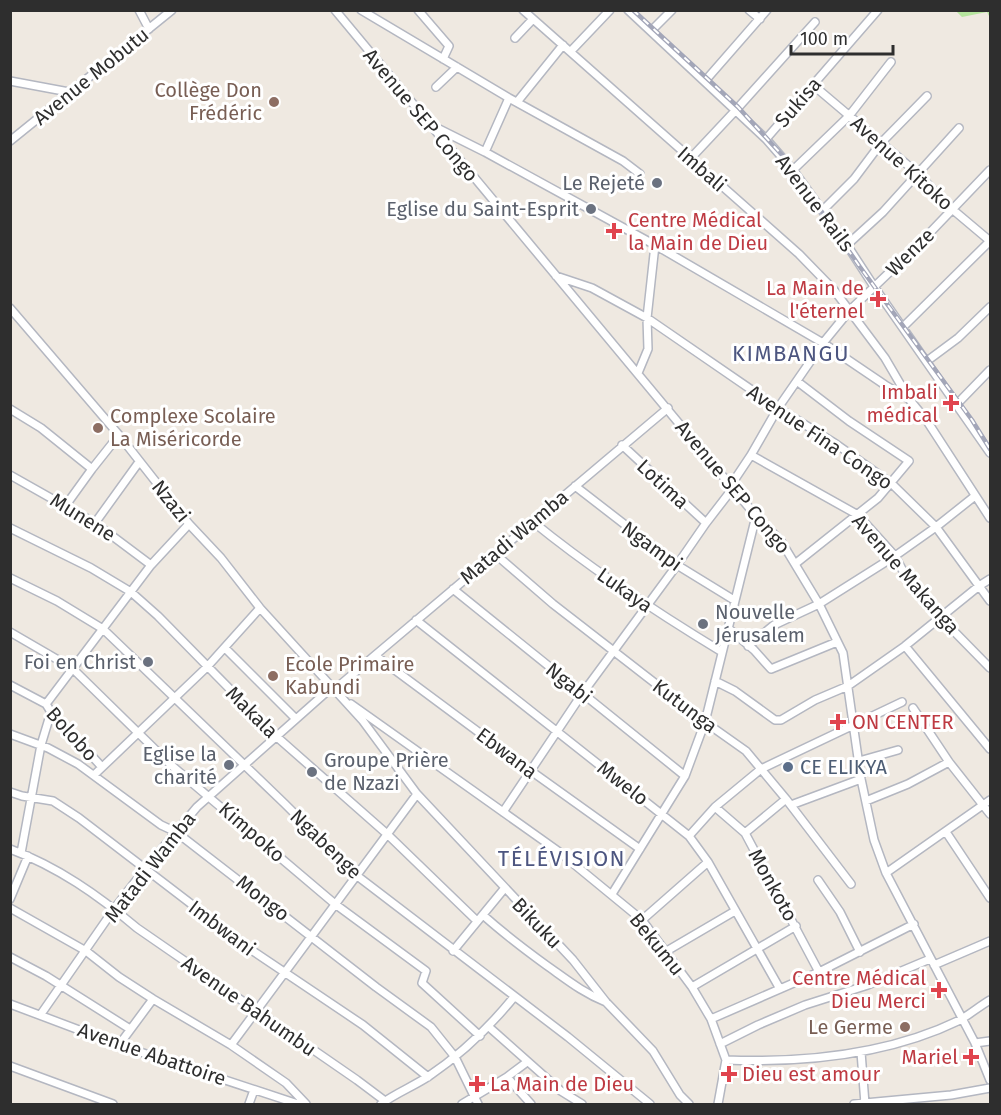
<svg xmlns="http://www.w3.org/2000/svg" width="1001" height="1115" font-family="'Fira Sans',sans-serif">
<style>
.garden{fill:#b6e59e}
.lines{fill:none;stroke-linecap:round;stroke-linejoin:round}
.street-casing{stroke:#b4b7c1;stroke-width:10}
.street{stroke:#fff;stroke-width:7}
.rail-casing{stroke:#a3a6b8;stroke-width:4.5}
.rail{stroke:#fff;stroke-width:2;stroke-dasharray:7;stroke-linecap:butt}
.education-dot{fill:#8d6e63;stroke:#fff;stroke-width:2}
.worship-dot{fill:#6b7280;stroke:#fff;stroke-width:2}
.health-dot{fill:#e0444e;stroke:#fff;stroke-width:2}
.service-dot{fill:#5c6f8a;stroke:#fff;stroke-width:2}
.labels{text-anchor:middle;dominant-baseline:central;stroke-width:6;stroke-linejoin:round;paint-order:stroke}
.street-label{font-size:20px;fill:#2e2e2e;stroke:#fff}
.education-label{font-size:20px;fill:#785e54;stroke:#fff;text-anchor:end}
.worship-label{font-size:20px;fill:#5b616d;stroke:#fff;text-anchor:end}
.health-label{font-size:20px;fill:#be3a42;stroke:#fff;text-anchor:start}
.service-label{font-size:20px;fill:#4e5e75;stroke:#fff;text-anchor:start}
.quarter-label{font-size:22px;letter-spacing:1.5px;fill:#4d5680;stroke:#fff}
</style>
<rect width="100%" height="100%" fill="#efe9e1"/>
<path class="garden" d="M956,11h34v7l-3,-6 -25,5z"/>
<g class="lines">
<g class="street-casing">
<path id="street" d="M139,10l10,19
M335,10l421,506 25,25 38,63 24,49 18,126 13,61 12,33 89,170 15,37
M361,10l148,88 114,63 17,13
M418,10l31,36 -6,13
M523,10l276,244 35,36 51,68 24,41 18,22 63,97
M628,10l138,129 27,31 54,75 28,43 115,165
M749,10l11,9
M651,31l21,-21
M515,38l18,-19
M571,51l39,-41
M10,81l59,11
M705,81l62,-71
M813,85l104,88 35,36 38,32
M436,87l21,-20
M517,102l46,-57
M433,126l52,26 170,93 168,98 62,42 22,13
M766,139l112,-129
M10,141l162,-131
M485,152l24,-54
M690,159l45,-48 80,-89
M793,170l56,-54 42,-54
M823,210l31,-31 27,-36 46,-47
M847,245l36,-33 76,-84
M556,276l36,12 55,30 131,90 58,36 55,39 45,44 54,74
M10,308l109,127 70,89 32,34 39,50 103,113 54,73 156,166 33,42 47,49 27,44 9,9
M903,327l87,-86
M927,361l31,-23 32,-31
M638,373l10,-24 -1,-31 8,-73
M957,404l33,-34
M10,409l31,19 51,41 27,-34
M622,445l84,78
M751,455l107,60 37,41 8,15 37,46 50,51
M10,475l85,48 56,42
M731,485l20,-30 27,-47 45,-65 27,-33 71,-68 69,-72
M575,486l102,79 57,35
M66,505l26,-36
M532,521c60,49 124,91 190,131
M95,523l44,-61
M10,528l81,40 40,24 27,24 119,121 110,97 90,87
M494,553l59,51 152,118 41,29 40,48 65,85
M795,564l83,-66 31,-37 -60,-40 -51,-39
M10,578l47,23 46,28 182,175 71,71 212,162 82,67
M453,589l232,187
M416,620l273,216 19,26 72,127
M728,628l26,22 17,19 66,-27
M10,632l62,36 99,97 164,139 91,67 -4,12 58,53
M748,646l26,-21 45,-21 76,-48 41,-29 39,-31
M905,646l85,103
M225,648l71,71
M376,656l155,115 109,78
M715,681l20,10 40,29h6l34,-20 33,-14 57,-40 74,-60 11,-7
M10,685l36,19 5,8 51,55
M334,690l334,-282
M46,704l105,-139 38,-41
M351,704l207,147 84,69 50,67 19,32 15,41 -8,44
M913,708l36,54 41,52
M10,734l38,14 30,16 83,61 15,7 200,155 55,40 24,30 23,47
M859,761l39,-11
M94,775l113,-108 53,-59
M10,792l12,4 31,5 26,17 171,131 113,76 65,52
M866,801l42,-17 41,-22
M791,805l70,-26
M715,807l30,26 74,139
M503,812l79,-118 95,-129 29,-42 27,-35
M946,832l44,66
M745,833l41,-34
M689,836l26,-29 46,-38 141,-67
M10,849c48,18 88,46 127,79l220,152 28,21
M21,853l20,-108 10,-33
M886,873l104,-73
M818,880l22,32 20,40
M612,894l73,-118 20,-54 51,-206
M10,899l18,-43
M10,908l76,43 33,26 34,22 78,46 55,38 20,21
M483,915c20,18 41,34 63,50 20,14 37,28 60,37
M642,920l66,-58
M453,951l51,-62
M665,952l70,-41
M10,957l36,19 84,53
M934,965l56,-24
M692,987l104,-61
M10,1004l109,41 179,59
M41,1014l73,-105 31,-40 52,-62 134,-119
M711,1019l108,-47 95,-48
M489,1027l72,64 21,13
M975,1043l15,-2
M720,1044l38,-19 47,-20 63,-20 62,-26
M119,1045l34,-46
M231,1045l186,-251
M861,1052l4,52
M726,1060c79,3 162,-5 234,-40 10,-6 20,-14 30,-20
M10,1066l103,38
M507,1077l24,27
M249,1104l5,-14
M381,1104c15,-11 33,-18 48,-28 34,-23 59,-47 85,-79
M462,1104l45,-27 20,-15
M854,1104l97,-9 39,-7"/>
</g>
<use href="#street" class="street"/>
<g class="rail-casing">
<path id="rail" d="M633,10l105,97 45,49 77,111 112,153 18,29"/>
</g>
<use href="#rail" class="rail"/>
</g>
<g class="education-dot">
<circle cx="274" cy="102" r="6"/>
<circle cx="98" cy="428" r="6"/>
<circle cx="273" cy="676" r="6"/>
<circle cx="905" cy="1027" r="6"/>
</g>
<g class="worship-dot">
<circle cx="657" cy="183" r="6"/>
<circle cx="591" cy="209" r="6"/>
<circle cx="703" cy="624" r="6"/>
<circle cx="148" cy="662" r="6"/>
<circle cx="229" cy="765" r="6"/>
<circle cx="312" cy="772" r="6"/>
</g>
<g class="health-dot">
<path d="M611 222h6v6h6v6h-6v6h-6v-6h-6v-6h6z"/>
<path d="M875 290h6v6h6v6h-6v6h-6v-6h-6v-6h6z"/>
<path d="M948 394h6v6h6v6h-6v6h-6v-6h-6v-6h6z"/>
<path d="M835 713h6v6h6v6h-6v6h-6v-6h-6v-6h6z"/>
<path d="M936 981h6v6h6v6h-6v6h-6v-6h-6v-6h6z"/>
<path d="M968 1048h6v6h6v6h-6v6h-6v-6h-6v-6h6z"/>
<path d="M726 1065h6v6h6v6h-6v6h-6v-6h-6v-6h6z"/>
<path d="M474 1075h6v6h6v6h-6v6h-6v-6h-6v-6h6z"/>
</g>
<circle class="service-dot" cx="788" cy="767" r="6"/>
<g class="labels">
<g class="street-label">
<text transform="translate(91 76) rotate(-39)">Avenue Mobutu</text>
<text transform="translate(798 102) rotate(-49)">Sukisa</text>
<text transform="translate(421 115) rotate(50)">Avenue SEP Congo</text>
<text transform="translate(902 163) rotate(42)">Avenue Kitoko</text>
<text transform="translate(702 169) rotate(41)">Imbali</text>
<text transform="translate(815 203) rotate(53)">Avenue Rails</text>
<text transform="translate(910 252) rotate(-45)">Wenze</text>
<text transform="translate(820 437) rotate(34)">Avenue Fina Congo</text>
<text transform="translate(663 484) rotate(43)">Lotima</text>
<text transform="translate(733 487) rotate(50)">Avenue SEP Congo</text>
<text transform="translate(171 501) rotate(51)">Nzazi</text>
<text transform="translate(83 517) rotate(32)">Munene</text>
<text transform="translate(514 537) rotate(-40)">Matadi Wamba</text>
<text transform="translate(652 546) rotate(36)">Ngampi</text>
<text transform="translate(906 574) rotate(49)">Avenue Makanga</text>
<text transform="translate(625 590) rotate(35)">Lukaya</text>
<text transform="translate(569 683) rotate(39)">Ngabi</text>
<text transform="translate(685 706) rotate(37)">Kutunga</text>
<text transform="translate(252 712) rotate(45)">Makala</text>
<text transform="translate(72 734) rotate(48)">Bolobo</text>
<text transform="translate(507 753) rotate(37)">Ebwana</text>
<text transform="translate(623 783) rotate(38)">Mwelo</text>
<text transform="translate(252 832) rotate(41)">Kimpoko</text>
<text transform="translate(326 844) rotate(44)">Ngabenge</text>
<text transform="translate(150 867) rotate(-52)">Matadi Wamba</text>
<text transform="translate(773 885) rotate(61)">Monkoto</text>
<text transform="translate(263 898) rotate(38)">Mongo</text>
<text transform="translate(537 923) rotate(46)">Bikuku</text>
<text transform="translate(222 928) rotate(37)">Imbwani</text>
<text transform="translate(657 944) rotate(51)">Bekumu</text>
<text transform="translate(249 1006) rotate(35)">Avenue Bahumbu</text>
<text transform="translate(152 1054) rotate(19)">Avenue Abattoire</text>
</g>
<g class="education-label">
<text x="262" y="90">Collège Don<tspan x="262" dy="23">Frédéric</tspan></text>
<text x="110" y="416" text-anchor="start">Complexe Scolaire<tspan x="110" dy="23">La Miséricorde</tspan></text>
<text x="285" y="664" text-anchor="start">Ecole Primaire<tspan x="285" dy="23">Kabundi</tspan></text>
<text x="893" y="1027">Le Germe</text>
</g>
<g class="worship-label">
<text x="645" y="183">Le Rejeté</text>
<text x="579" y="209">Eglise du Saint-Esprit</text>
<text x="715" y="612" text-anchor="start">Nouvelle<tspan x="715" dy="23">Jérusalem</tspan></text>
<text x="136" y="662">Foi en Christ</text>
<text x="217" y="754">Eglise la<tspan x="217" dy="23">charité</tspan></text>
<text x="324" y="760" text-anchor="start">Groupe Prière<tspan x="324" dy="23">de Nzazi</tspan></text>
</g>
<g class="health-label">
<text x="628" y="220">Centre Médical<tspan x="628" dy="23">la Main de Dieu</tspan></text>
<text x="864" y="288" text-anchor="end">La Main de<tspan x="864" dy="23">l'éternel</tspan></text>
<text x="938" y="392" text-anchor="end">Imbali<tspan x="938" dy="23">médical</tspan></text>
<text x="852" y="722">ON CENTER</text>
<text x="926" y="978" text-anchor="end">Centre Médical<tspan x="926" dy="23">Dieu Merci</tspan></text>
<text x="958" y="1057" text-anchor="end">Mariel</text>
<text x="742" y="1074">Dieu est amour</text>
<text x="490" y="1084">La Main de Dieu</text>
</g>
<g class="service-label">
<text x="800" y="767">CE ELIKYA</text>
</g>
<g class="quarter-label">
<text x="791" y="353">KIMBANGU</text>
<text x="562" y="858">TÉLÉVISION</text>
</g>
</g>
<rect width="1001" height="1115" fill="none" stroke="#2e2e2e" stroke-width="24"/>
<path d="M791 45v9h102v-9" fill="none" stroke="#2e2e2e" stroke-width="3"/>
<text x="800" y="45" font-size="18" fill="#2e2e2e" stroke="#ffffff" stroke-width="4.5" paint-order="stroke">100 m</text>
</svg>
